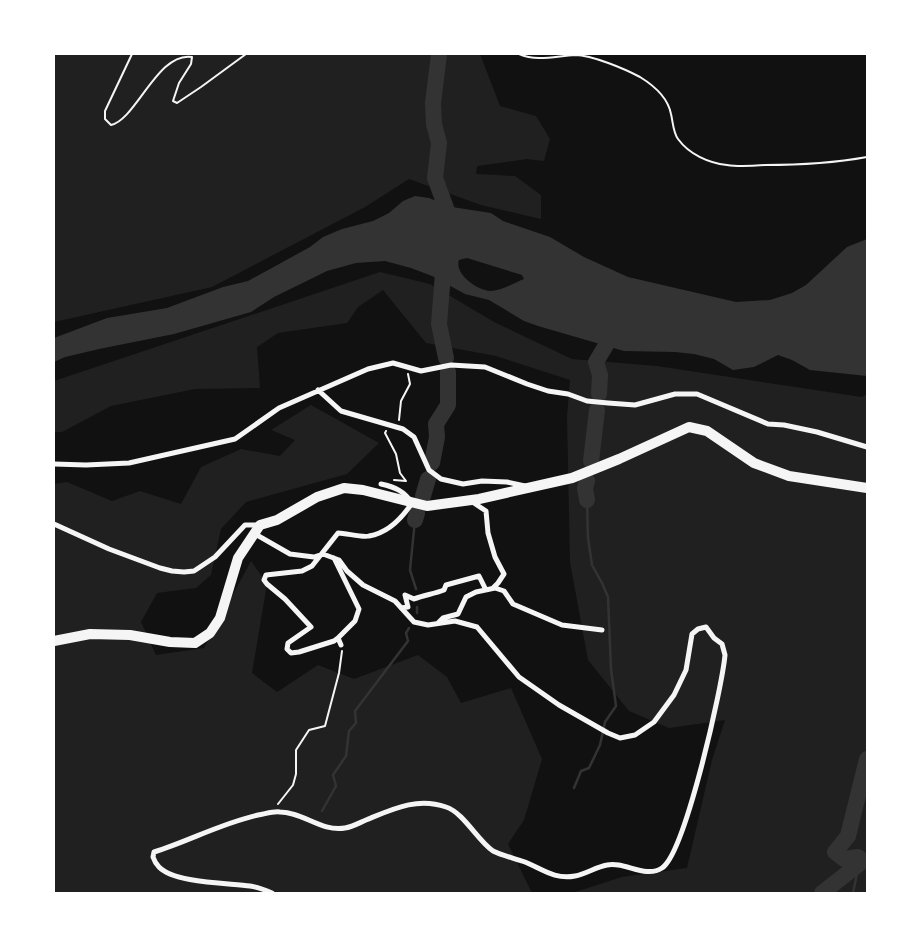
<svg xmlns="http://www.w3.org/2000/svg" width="921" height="947" font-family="Ubuntu,sans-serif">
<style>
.green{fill:#202020}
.water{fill:#333;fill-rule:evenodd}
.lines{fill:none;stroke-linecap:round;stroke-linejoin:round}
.stream{stroke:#333;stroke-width:2.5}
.river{stroke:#333;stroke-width:16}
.path{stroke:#f5f5f5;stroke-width:2}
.minor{stroke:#f5f5f5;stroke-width:5}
.trunk{stroke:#f5f5f5;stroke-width:10}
</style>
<rect width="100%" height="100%" fill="#111"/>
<path class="green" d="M54,54h426l20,52 36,10 14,23 -6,22 -17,-2 -50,7 -1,8 39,2 26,19v24l-60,-14 -72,-26 -44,28 -153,80 -158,35z
M380,272l50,12 64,38 78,37 85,7 205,31 5,-3v499h-295l50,-16 65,-9 25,-108 13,-40 -56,8 -40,-17 -41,-51 -18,-98 -3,-146 3,-36 -74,-24 -70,-13 -43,-53 -25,17 -11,16 -69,10 -21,14 3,41 -65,1 -84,17 -49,26h-8v-51z
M311,405l68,38 -32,31 -101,28 -25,27 -10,46 -15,13 -39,5 -16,29 15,33 48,-7 47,-87 16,23 -15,89 25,19 41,-27 36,14 64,-24 29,22 14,26 50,-15 31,71 -18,61 -16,24 24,49h-478v-409l13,-2 45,19 28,-10 41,13 20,-37 40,-18 39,7 15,-16 -24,-10z"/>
<path class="water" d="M415,196l14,2 23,9 39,6 12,8 47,16 34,20 44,20 108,25 34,-2 22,-7 14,-8 41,-38 20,-8v137l-57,-6 -18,-10 -14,-5 -24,12 -21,3 -19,-11 -20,-5 -19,-2 -51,-1 -86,-25 -14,-5 -35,-21 -24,-6 -33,-18 -21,-8 -26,-7 -29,2 -29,8 -53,26 -23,15 -77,22 -75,15 -34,8 -11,5v-24l53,-20 60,-10 56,-21 25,-6 62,-34 13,-10 19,-8 31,-8 16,-8 14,-12zM467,258l55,17 2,4c-10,4 -23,12 -34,12 -13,-1 -36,-17 -31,-31z"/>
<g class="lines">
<path class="stream" d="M415,520l-5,50 6,19
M417,613v-6
M574,788l7,-17 8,-3 11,-23 5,-23 11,-16 -5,-37 -3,-72 -6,-14 -10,-18 -4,-27 -1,-38
M322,811l14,-25 -3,-11 13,-19 3,-25 7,-8 -1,-12 53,-70 -2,-8 3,-5
M853,893l6,-29"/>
<path class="river" d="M439,54l-6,49 1,21 5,19 -4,35 17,46
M444,261l-5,63 7,34
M599,394l1,-19 -4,-13 13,-22 -3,-10 3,-3
M591,461l6,-51
M432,463l5,-26 -1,-13 12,-19v-33
M587,481l-2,7 2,12
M423,496l5,-17
M415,520l2,-7
M822,893l41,-32 -5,-4 -14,2 -9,-7 13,-16 19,-77"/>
<path class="path" d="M132,54l-27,57v8l6,6c25,-5 47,-74 81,-68l-1,7 -12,19 -6,18 4,2 24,-16 45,-33
M519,54c18,8 37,2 56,1 17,0 50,14 65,22 13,8 28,21 31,37 2,8 2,18 7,25 11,15 30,24 49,26 12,2 25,1 38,0 34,0 69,-2 102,-8
M399,420l2,-19 9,-17 -2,-10
M386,431l-1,2 11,21 4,19 6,8 -12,-1
M278,804l15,-19 3,-11v-24l13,-20 16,-4 14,-53 3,-22"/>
<path class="minor" d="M318,390l23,21 62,18 11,8 15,33 12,9 22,5 19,-3 25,1 18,4
M54,464l32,1 43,-2 106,-24 44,-31 89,-39 25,-6 28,8 30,-6 34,2 42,17 21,7 20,3 19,7 21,2 27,2 40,-11h22l71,30 16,1 33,7 50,15
M471,501l15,10 2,22 7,24 9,17 -6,9 -5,5
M54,524l55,25 51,19 12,3 12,1 10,-1 21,-14 30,-32h14
M255,534l35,20 24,3 9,-3 16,6 8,11 16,14 32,16 19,21 14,3 27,-4 22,6 42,50 40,28 49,28 12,5 15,-3 19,-13 20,-27 12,-25 6,-36 6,-5 8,-2 8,11 8,6 3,11c-3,33 -40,198 -63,213 -17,11 -37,-7 -55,-3 -11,2 -21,9 -32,11 -20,4 -33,-7 -50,-14 -11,-4 -22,-6 -32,-11 -16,-11 -29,-38 -47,-44 -29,-10 -53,2 -80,13 -7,3 -14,7 -21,8 -24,4 -42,-16 -65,-16 -7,-1 -15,2 -22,3 -36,8 -69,26 -104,37l-1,5c1,3 3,7 6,10 15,16 69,16 91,19 7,1 15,4 22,7
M334,558l25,51 -4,12 -17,17
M401,608l7,-1 -3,-12 9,4c10,-4 20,-5 30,-9l2,-5 33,-9 7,14
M438,623l5,-5 15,-4 8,-17 10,-5 19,-4 9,3 9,13 49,21 40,5
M341,645l-3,-7 -4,3 -35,11 -8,1 -4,-4 1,-6 23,-16 -26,-28 -18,-15 -3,-4 2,-5 36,-4 10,-5 26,-33c8,0 25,5 31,3 19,-3 33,-18 43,-33 -8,-12 -17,-16 -31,-19"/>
<path class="trunk" d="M54,641l36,-7 40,1 40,7 25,1 15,-10 10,-15 18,-60 22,-33 17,-5 40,-23 27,-9 19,2 64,16 52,-7 93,-21 47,-19 70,-32 18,4 47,32 35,13 78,12"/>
</g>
<rect width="921" height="947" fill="none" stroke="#ffffff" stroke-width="110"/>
</svg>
